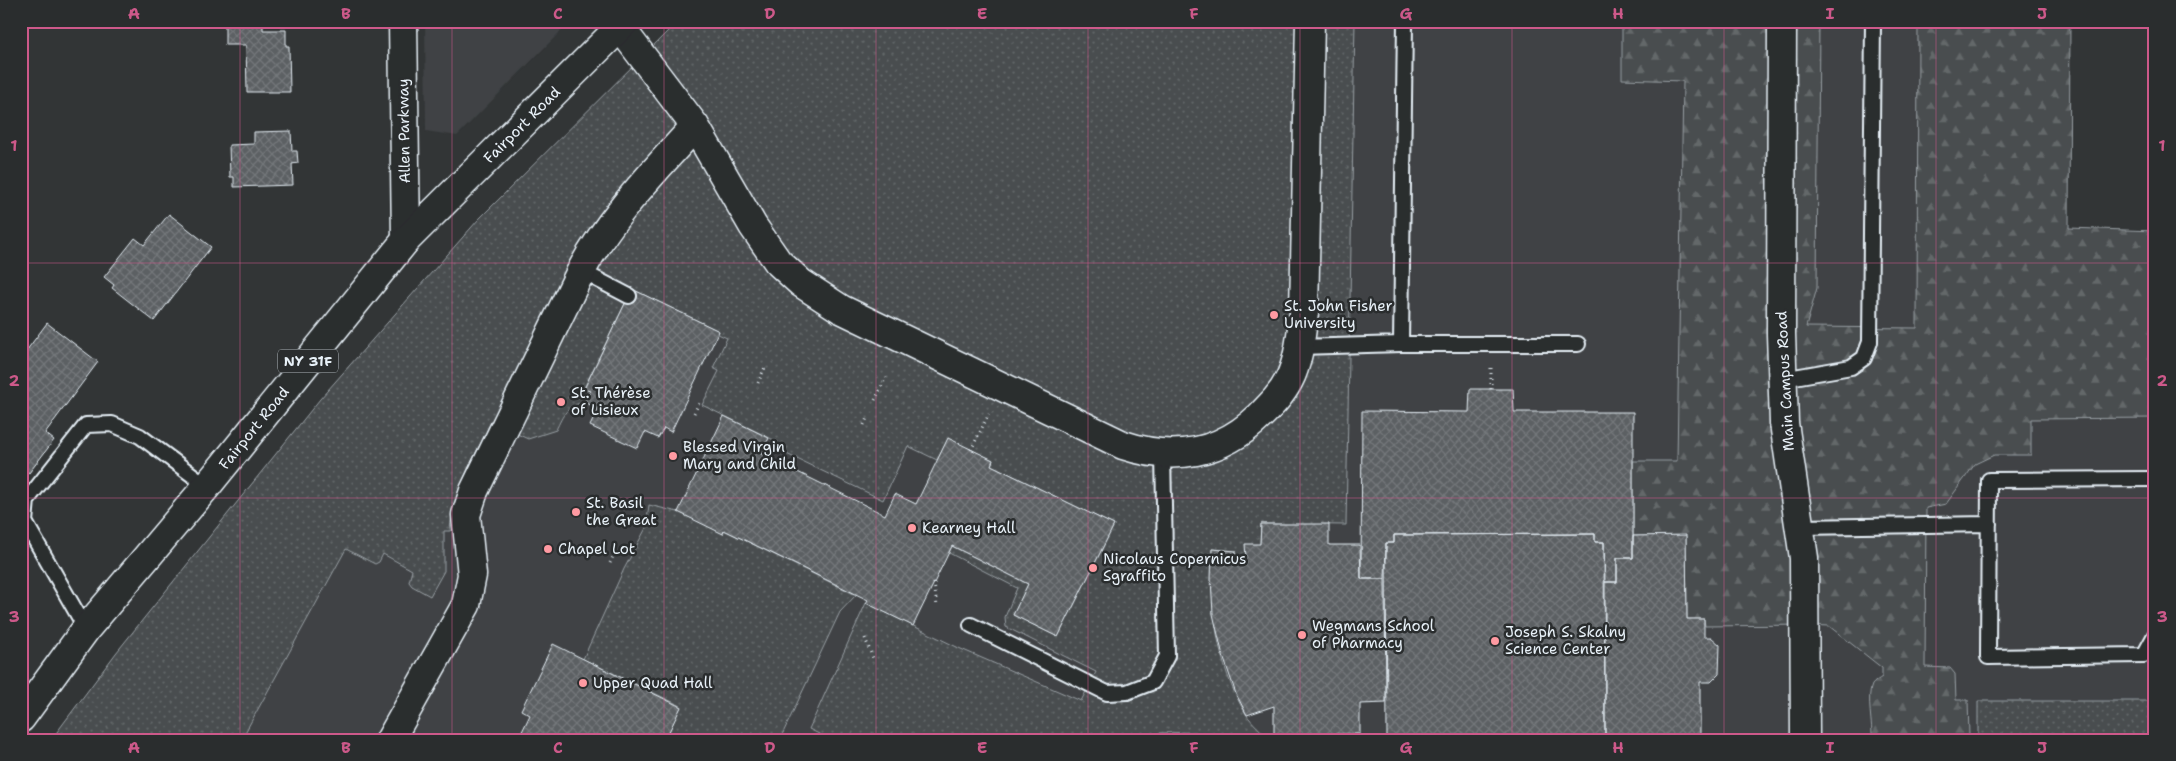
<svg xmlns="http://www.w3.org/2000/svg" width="2176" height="761" font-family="'Shantell Sans',sans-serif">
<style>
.built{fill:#3f4244}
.grass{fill:url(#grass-dots);stroke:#989fa4}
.forest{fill:url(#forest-firs);stroke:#989fa4}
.building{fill:url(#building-cross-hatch);stroke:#e8f1f8}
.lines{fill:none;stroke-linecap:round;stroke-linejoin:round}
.service-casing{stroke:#e8f1f8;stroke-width:18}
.minor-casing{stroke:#e8f1f8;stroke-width:31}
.primary-casing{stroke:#e8f1f8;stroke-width:31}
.path{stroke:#e8f1f8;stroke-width:3;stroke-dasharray:1 4;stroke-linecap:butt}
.service{stroke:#2a2d2e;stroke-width:14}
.minor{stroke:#2a2d2e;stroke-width:28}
.primary{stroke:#2a2d2e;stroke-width:28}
.grid{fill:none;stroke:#cd598a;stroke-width:1;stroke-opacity:0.55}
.poi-dot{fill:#ff9aa2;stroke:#2a2d2e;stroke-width:2}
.labels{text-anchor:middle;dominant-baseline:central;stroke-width:5;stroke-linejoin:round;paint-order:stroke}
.shield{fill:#2a2d2e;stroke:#afb6bb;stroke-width:1}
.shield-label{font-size:14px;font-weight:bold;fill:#e8f1f8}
.street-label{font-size:15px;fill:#e8f1f8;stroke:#2a2d2e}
.poi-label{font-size:15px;fill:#e8f1f8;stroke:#2a2d2e;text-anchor:start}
.neatline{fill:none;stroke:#cd598a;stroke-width:2}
.grid-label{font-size:16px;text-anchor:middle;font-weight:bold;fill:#cd598a}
</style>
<defs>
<pattern id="grass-dots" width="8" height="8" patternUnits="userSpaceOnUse" patternTransform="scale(1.25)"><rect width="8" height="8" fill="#494d4f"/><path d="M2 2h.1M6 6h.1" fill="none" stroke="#636769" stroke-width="1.8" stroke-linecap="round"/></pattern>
<pattern id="forest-firs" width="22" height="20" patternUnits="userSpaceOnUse" patternTransform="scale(1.25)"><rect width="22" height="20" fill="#494d4f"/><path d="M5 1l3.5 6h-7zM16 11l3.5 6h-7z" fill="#636769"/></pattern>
<pattern id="building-cross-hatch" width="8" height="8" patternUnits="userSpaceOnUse" patternTransform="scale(1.25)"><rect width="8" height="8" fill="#5c6063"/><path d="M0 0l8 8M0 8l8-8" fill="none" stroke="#73777a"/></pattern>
</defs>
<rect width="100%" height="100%" fill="#323536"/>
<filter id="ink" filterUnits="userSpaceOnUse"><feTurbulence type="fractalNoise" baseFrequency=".02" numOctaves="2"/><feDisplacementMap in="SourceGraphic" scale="10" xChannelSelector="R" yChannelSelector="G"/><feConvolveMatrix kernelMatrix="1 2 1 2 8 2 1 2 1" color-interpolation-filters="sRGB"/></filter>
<g filter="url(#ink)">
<path class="built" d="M425,21h146l-114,115 -31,-5z
M678,21h1392l-1,207 86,3v509h-2104l65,-87 204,-254 158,-179z"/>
<path class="grass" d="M678,21h677l-9,504 -85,-1 -1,20 -14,14h-10v-7l-24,-2c-2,55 4,117 34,165 6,9 16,17 24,26h-71l-3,-8 -36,1 -2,7h-327l-22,-11 57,-126 95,46 120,52 15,-29 -90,-45 -1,-10 12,-29 -68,-35 3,-7 76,38 -15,31 45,22 56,-112 -123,-60 2,-5 -45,-21 -11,21 -29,-14 -25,54 -107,-51 2,-7 -76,-37 17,-34 -6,-3 14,-30 -9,-4 1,-3 -87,-42 -48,99 6,3 -5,11c-18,3 -22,13 -29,28l-28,9 -37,-17c-16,35 -39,70 -41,109h-6v40l-14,25 -18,-10 -3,-4 3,-12 -29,-16 -4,8 -4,2 -29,-15 -105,191h-190l65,-87 204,-254 158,-179z
M649,505l29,7 45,21 1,-3 132,65 -16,17 -58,123 11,5h-128l16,-34 -98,-47 41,-90 22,-41z
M1978,701h177v39h-113v-4h-64z"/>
<path class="forest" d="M1622,21h197l-2,267 -11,39 111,1 1,-307h152l-1,207 86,3v187l-124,1v36h-37l-19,9 -29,40 -20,4 -1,159 25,1 5,6 1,26h12l1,36 -5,4h-92c1,-15 -6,-43 0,-55 2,-3 7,-6 10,-8v-9l-53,-42 -21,-1 -103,1 -1,-7h-17l-1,-83h-53v-75h44l6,-380 -61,-2z"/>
<path class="building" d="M225,21h38v9h23v16h3l1,46h-43l-1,-47h-21z
M291,131l1,20h5l1,12 -6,1 1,21 -59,2v-10h-4l-1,-32 25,-1v-12z
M169,214l42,33 -57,74 -42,-33 2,-3 -10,-8 31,-39 9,7z
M632,289l87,42 -48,101 -7,-4 -6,10 -13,-6 -8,16 -47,-22 8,-17 -13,-7 5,-11 -6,-2z
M47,323l51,39 -53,71 9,7 -25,33 -8,-6v-109z
M1470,389h43l1,23h119v146h-16v24h-12l-1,-40h-9v-8l-201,1v8h-8l-1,36h-24l1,-168 107,1z
M724,416l45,22 -8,16 124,61 10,-21 21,10 32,-66 45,22 -2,5 123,60 -56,112 -45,-22 15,-31 -76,-38 -39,80 -47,-23 2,-3 -144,-70 -1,4 -45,-22z
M1261,524h68v21h31l1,34h24l1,124 -26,1v30h-33l1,6h-54v-34l-27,9 -11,-21 -13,-38 -10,-42 -2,-35 1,-30 24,2v7h10l-1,-14h15z
M1595,534v8h9l1,198h-218l-1,-197h8v-8z
M1686,535l1,84h17v18h7l9,8 -1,29 -8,8h-11v58h-95v-158h12v-24h16v-22z
M553,644l128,63 -16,33h-147l12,-25 -9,-5z
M1964,736h78v4h-78z"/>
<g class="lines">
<g class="service-casing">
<path id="service" d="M581,271l48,25
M1401,344h177
M1299,347l102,-3 4,-323
M1783,379l68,-12 13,-9 6,-16 3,-321
M2155,479l-166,1 -1,177 156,-2 11,-20
M1800,527l189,-3
M971,625l136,68 20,-1 26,-10 14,-26 -4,-202
M86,629l-61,-107 2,-22 59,-75 26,-1 28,12 67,50"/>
</g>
<g class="minor-casing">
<path id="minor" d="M403,21l3,219
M1782,21l-1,313 3,89 20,135 1,182
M620,27l75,99 58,100 25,36 23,21 40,26 282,136c51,17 98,9 137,-29 11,-11 22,-22 29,-36 10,-19 12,-46 15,-67l6,-292
M390,740l76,-135 6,-30 -6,-60 8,-24 107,-220c29,-55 73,-99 114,-145"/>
</g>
<g class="primary-casing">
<path id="primary" d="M21,718l65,-89 121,-143 199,-246 220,-219"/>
</g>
<path class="path" d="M758,383l8,-18
M1491,389v-21
M875,400l11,-23
M694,413l6,-12
M864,425l3,-7
M971,450l18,-36
M610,563l6,-13
M934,583l3,23
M865,638l9,23"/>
<use href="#service" class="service"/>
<use href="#minor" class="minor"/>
<use href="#primary" class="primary"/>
</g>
</g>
<path class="grid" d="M240,21v719M452,21v719M664,21v719M876,21v719M1088,21v719M1300,21v719M1512,21v719M1724,21v719M1936,21v719M21,263h2134M21,498h2134"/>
<g class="poi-dot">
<circle cx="1274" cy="315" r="5"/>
<circle cx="561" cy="402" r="5"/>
<circle cx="673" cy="456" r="5"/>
<circle cx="576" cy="512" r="5"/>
<circle cx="912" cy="528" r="5"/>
<circle cx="548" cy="549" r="5"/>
<circle cx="1093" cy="568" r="5"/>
<circle cx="1302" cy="635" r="5"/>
<circle cx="1495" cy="641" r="5"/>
<circle cx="583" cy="683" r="5"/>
</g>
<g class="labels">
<rect class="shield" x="278" y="349.5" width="60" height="23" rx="4"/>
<g class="shield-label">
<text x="308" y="361">NY 31F</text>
</g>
<g class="street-label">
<text transform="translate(522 125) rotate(-45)">Fairport Road</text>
<text transform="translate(404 131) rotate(-91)">Allen Parkway</text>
<text transform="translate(1785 381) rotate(-93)">Main Campus Road</text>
<text transform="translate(254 428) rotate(-51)">Fairport Road</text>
</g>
<g class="poi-label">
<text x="1284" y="306">St. John Fisher<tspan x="1284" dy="17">University</tspan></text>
<text x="571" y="393">St. Thérèse<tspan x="571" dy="17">of Lisieux</tspan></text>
<text x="683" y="447">Blessed Virgin<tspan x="683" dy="17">Mary and Child</tspan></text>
<text x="586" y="503">St. Basil<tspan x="586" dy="17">the Great</tspan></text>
<text x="922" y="528">Kearney Hall</text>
<text x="558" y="549">Chapel Lot</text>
<text x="1103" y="559">Nicolaus Copernicus<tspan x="1103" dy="17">Sgraffito</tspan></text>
<text x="1312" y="626">Wegmans School<tspan x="1312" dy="17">of Pharmacy</tspan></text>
<text x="1505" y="632">Joseph S. Skalny<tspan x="1505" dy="17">Science Center</tspan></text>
<text x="593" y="683">Upper Quad Hall</text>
</g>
</g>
<rect width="2176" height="761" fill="none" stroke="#2a2d2e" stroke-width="55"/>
<rect x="28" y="28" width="2120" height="706" class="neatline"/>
<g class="grid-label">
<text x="134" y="19">A</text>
<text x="346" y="19">B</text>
<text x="558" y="19">C</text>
<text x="770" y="19">D</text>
<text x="982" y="19">E</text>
<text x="1194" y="19">F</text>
<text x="1406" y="19">G</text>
<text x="1618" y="19">H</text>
<text x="1830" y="19">I</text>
<text x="2042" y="19">J</text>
<text x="14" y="151">1</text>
<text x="2162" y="151">1</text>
<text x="14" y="386">2</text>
<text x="2162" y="386">2</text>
<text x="14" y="622">3</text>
<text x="2162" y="622">3</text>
<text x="134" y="753">A</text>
<text x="346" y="753">B</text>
<text x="558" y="753">C</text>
<text x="770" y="753">D</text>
<text x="982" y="753">E</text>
<text x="1194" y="753">F</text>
<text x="1406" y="753">G</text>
<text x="1618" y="753">H</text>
<text x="1830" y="753">I</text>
<text x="2042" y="753">J</text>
</g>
</svg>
